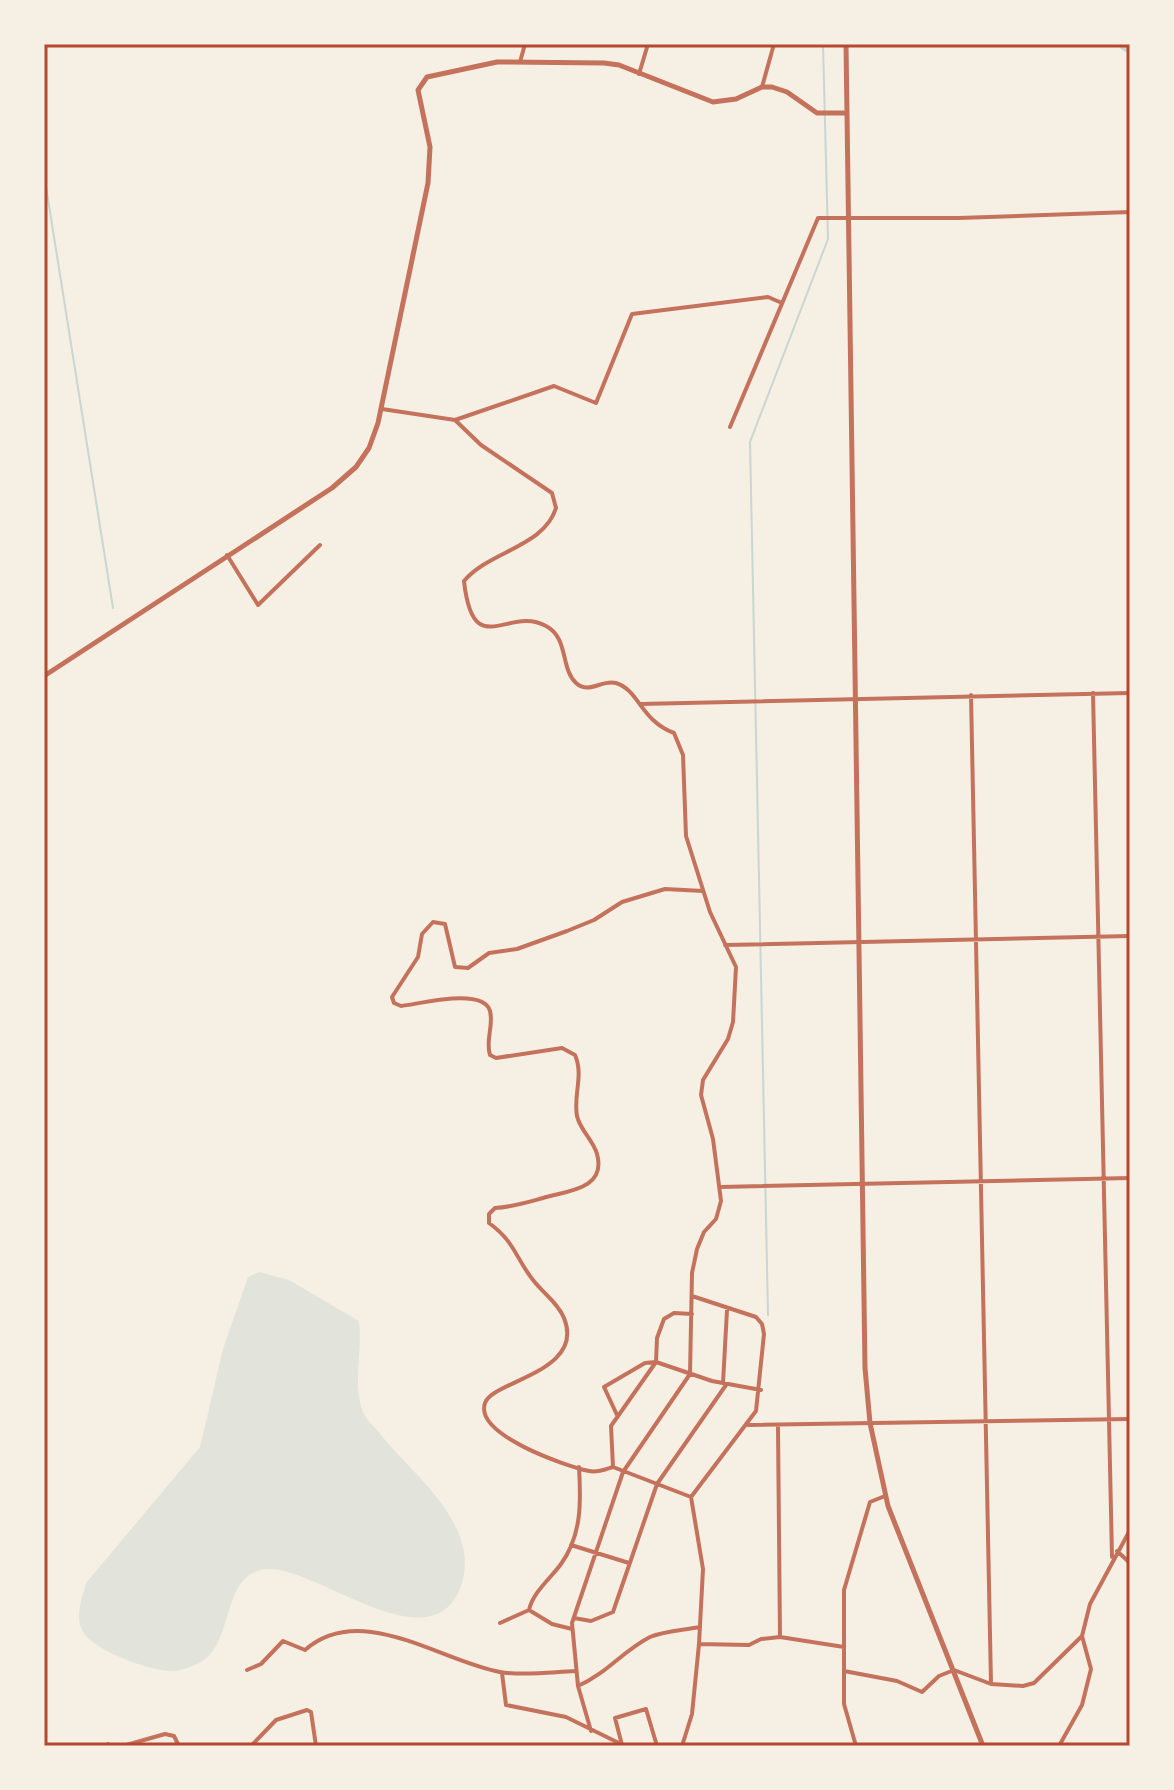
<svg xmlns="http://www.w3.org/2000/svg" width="1174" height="1790" font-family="Commissioner,sans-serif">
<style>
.green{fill:#e2e4dc}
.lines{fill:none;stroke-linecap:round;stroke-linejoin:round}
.stream{stroke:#c9d6d2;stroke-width:2}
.river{stroke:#c9d6d2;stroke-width:14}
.minor{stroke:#c5725c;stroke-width:4}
.tertiary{stroke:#c5725c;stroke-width:5}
.neatline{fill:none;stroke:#b5482f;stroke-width:3}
</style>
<rect width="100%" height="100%" fill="#f6efe4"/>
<path class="green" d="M259,1272l30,8 70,41c4,28 -7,64 4,91 3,8 13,16 18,23 33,41 103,92 79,154 -31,75 -143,-22 -192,-20 -50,3 -31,78 -71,95 -6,3 -17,7 -24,7 -21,1 -82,-21 -91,-41 -7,-14 0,-32 4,-47l114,-136 23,-98 25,-72z"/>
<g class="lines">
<path class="stream" d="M44,174l69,434
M768,1315l-18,-873 78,-203 -5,-195"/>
<path class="river" d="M1126,44l4,2"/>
<path class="minor" d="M520,62l5,-18
M639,74l9,-30
M762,87l12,-43
M382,409l73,11 99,-34 42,17 36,-89 136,-17 14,6
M455,420l26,25 71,48 4,15c-12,39 -67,43 -92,73 9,82 44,24 82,45 23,12 14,42 30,57 13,12 26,-4 40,0 23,7 25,38 58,50l9,22 3,81 24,76 26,55 -3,55 -5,17 -25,41 -2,15 12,44 8,62 -5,18 -12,13 -7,17 -5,24 -2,101 -67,98 -51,151 6,63 13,45
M730,427l88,-209h141l171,-6
M227,555l31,50 62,-60
M1093,693l19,864
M971,695l20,989
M640,704l490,-11
M703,891l-38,-2 -43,13 -28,18 -27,11 -50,18 -28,4 -21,15 -13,-1 -10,-43 -12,-2 -11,12 -4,23 -26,40 2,6 7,3c19,-2 82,-19 89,5 4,15 -5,29 0,44l6,3 66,-10 13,7c9,21 -2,40 2,61 3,14 16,24 20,38 10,36 -32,37 -54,44 -18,5 -30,9 -48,10l-6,6v9c26,19 26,34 44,57 10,13 25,23 31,38 22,54 -72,63 -79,85 -11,32 81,63 104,68 8,2 17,-2 24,-4l-2,-41 45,-64 56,19 49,9
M725,945l405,-9
M720,1187l410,-9
M692,1296l64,21 6,7 2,10 -8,77 -65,86 12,72 -4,75 50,1 12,-6 19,-2 -2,-210
M723,1383l4,-73
M617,1415l-13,-28 41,-24 11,-1 1,-24 7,-19 10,-6 18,1
M748,1425l382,-6
M613,1467l78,30
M571,1545l58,18
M1117,1551l13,12
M529,1610c4,-18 22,-32 32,-46 21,-29 20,-63 18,-97
M574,1618l17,3 22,-9 44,-128 69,-99
M500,1623l29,-13 23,14 20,5
M780,1637l64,10
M247,1670l14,-6 22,-23 22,9c56,-49 135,11 195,22 23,4 52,0 75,-1
M844,1671l53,10 25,11 17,-16 15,-6 37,14 32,2 11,-3 48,-47
M502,1673l4,32 60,12 59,29
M578,1686c28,-12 46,-36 72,-49 14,-6 35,-7 50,-10
M108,1744l4,2
M622,1745l-7,-27 31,-9 11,37
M123,1746l42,-12 9,2 5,10
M251,1746l25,-26 31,-10 4,2 5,34
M682,1746l10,-32 7,-70
M856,1746l-12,-42v-114l26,-88 15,-6
M1059,1746l23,-41 9,-36 -9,-33 8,-32 40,-74"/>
<path class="tertiary" d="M846,44l19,1324 5,55 18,83 95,240
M44,676l288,-188 24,-21 13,-19 9,-25 50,-240 2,-36 -12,-57 9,-13 70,-15 107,1 15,2 94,37 23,-3 26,-12h10l15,5 30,21h30"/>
</g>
<rect width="1174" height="1790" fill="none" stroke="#f6efe4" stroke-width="92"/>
<rect x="46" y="46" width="1082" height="1698" class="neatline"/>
</svg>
